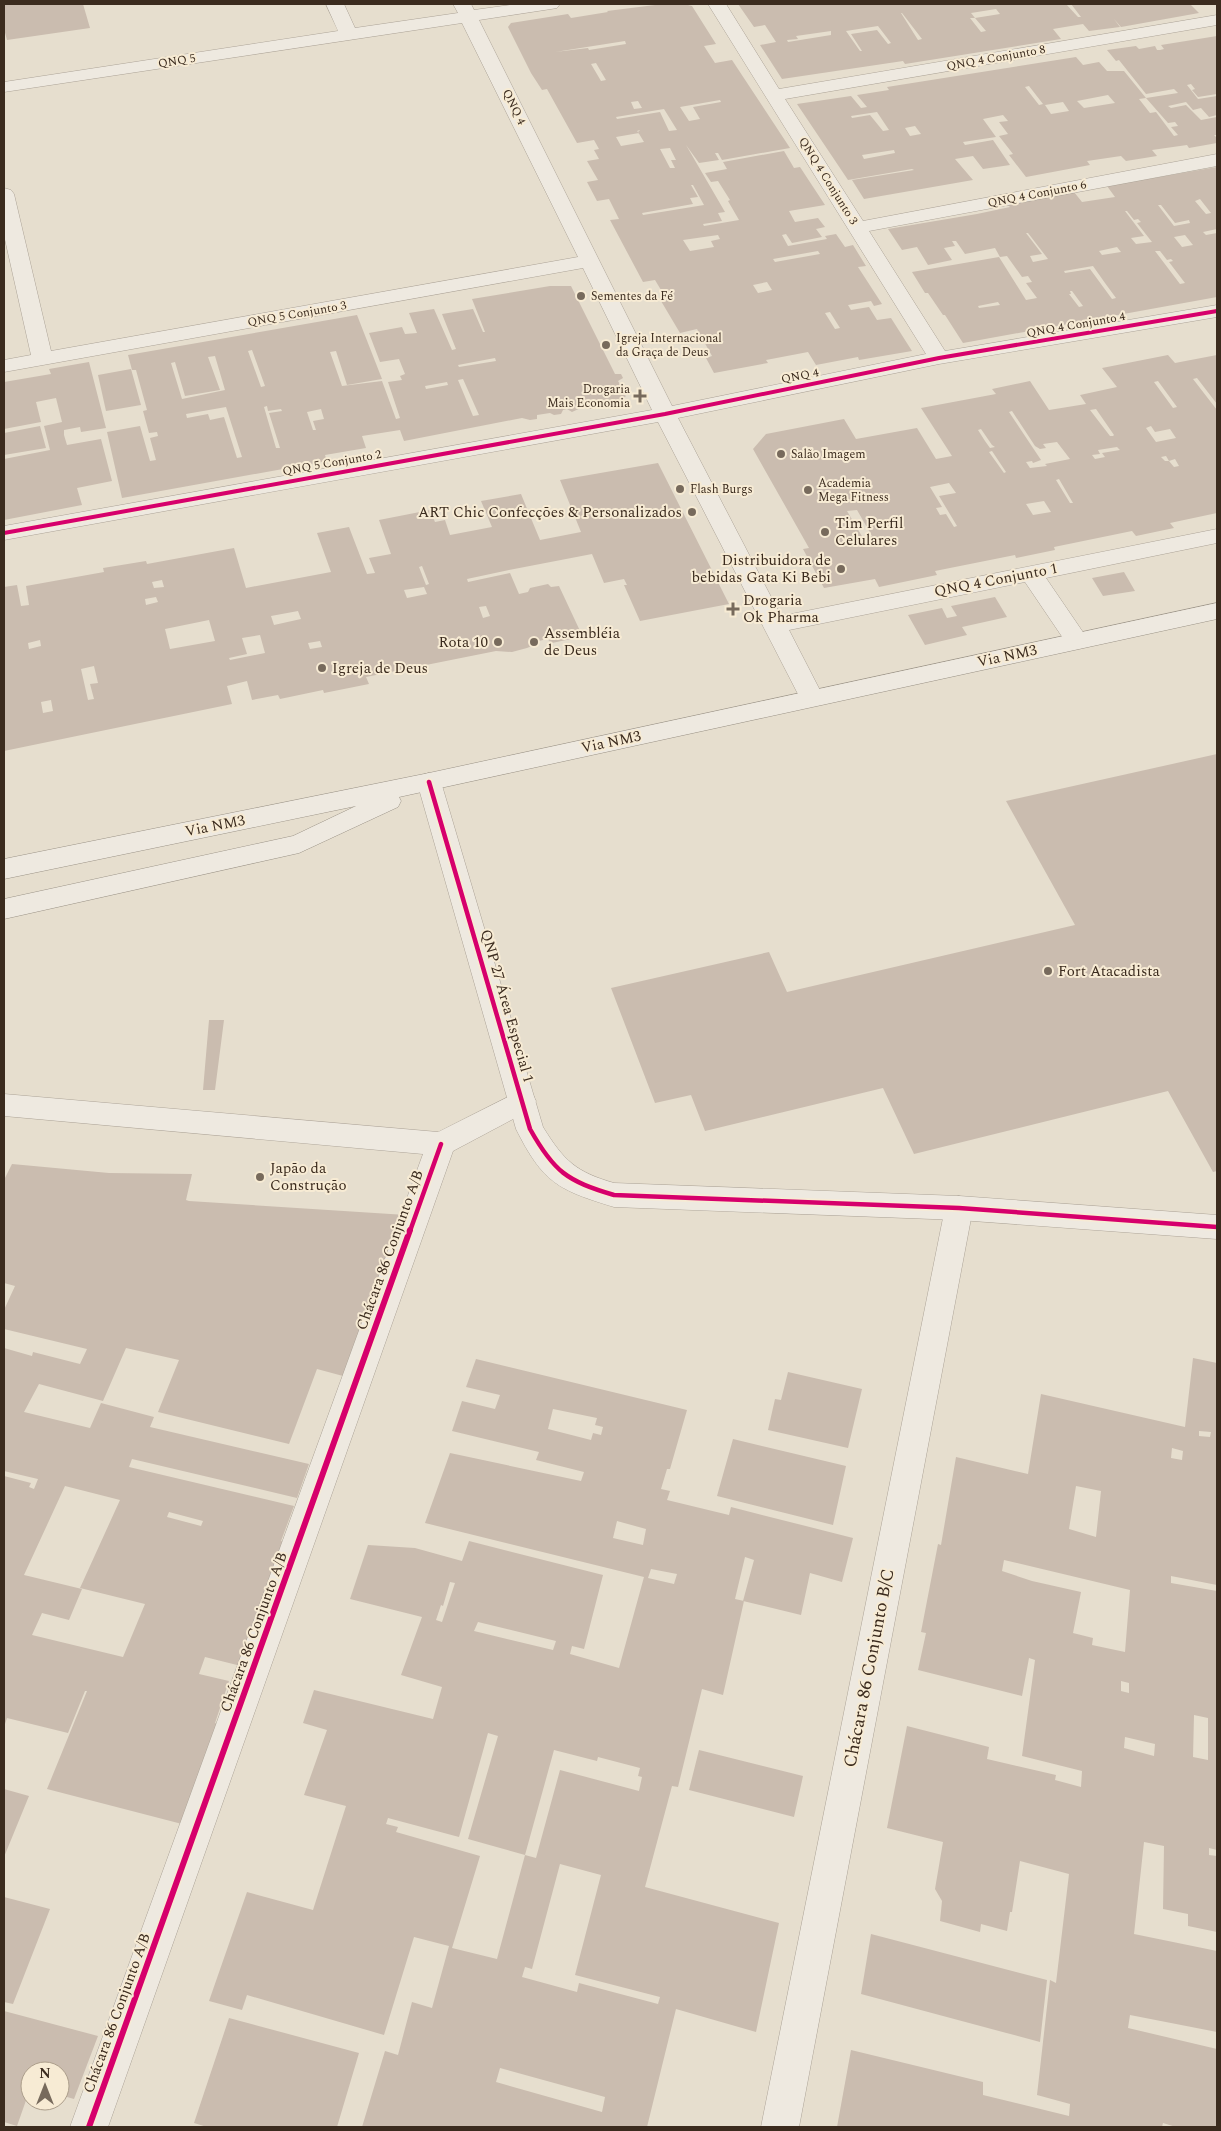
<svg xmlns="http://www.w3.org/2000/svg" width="1221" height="2131" font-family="Spectral,serif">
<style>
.building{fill:#cabcaf;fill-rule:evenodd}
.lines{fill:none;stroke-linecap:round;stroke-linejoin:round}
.minor-casing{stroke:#aca397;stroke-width:1}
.tertiary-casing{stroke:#aca397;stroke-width:1}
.secondary-casing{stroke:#9b9387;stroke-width:1}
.minor{fill:#eee9e0;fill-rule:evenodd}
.tertiary{fill:#eee9e0;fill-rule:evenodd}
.secondary{fill:#eee9e0;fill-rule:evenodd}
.cycleway-far2-casing{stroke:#f7ebd4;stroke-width:6}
.cycleway-far1-casing{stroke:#f7ebd4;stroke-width:8}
.cycleway-casing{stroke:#f7ebd4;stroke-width:9}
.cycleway-far2{stroke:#d6006c;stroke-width:4}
.cycleway-far1{stroke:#d6006c;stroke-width:4.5}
.cycleway{stroke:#d6006c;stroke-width:6}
.poi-dot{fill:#776a5c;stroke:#f7ebd4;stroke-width:2}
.labels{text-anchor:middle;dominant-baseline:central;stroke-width:4;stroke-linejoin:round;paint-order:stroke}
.far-street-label{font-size:12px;fill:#3b2b1e;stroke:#f7ebd4}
.far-poi-label{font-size:12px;fill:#3b2b1e;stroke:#f7ebd4;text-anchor:start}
.poi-label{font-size:15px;fill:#3b2b1e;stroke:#f7ebd4;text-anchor:start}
.street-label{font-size:15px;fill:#3b2b1e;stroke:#f7ebd4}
.near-street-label{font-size:18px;fill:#3b2b1e;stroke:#f7ebd4}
</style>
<rect width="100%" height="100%" fill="#e6dece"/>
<path class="building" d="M4,4h79l7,24 -83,12 -3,-11z
M663,4h21l8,2 24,38 -12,2 11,17 17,-3 58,88 -68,12 -4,-7h-3l4,7 -20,3 -13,-18 39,67 -7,1 4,8 -19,3 1,2 35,-6 -11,-19 2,-1 -12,-19 -7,1 -6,-9 22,-4 -4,-7 61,-11 10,17 6,-1 25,38 -36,6 6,11 23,-4 7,9 -9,2 6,8 -30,6 -6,-9 -4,1 6,11 39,-7 -2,-3 11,-2 9,13 8,-2 13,21 -8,1 24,37 -8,2 -3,-5 -23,4 3,5 18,-3 8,13 14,-2 21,33 -53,9 -1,-3 -42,8 -8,-13 -42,8 2,3 -54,10 -8,-15 6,-2 -15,-27 -17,4 -19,-32 6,-1 -12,-20 -12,2 -33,-62 9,-1 -10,-20 -12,2 -10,-19 11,-2 -11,-19 12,-2 -5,-9 5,-1 -5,-9 -17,3 -30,-54 -5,1 -11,-17 -23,-46 3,-4 57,-9 3,4 37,-6 -1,-1zM625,41l1,3 -37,6 -1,-2 -33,4zM596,63l10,17 -5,1 -10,-17zM720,100l1,2 -28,5 7,12 -11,2 -9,-14zM638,101l4,7 -8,1 -3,-7zM664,109l13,21 -8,1 -9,-19 -43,7 -1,-2zM640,130l-2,2 6,10 -23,4 -5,-9 23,-4 -2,-2zM670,148l6,12h-5l4,8h-5l-10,-19zM691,185h2l11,20 -61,10 -1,-2 51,-9 -3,-6 8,-1zM718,235l2,4 -9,2 3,6 -24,4 -7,-11zM818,251l2,3 -45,8 -2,-3zM767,282l5,8 -14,3 -5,-8zM830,312l10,16 -5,1 -10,-16z
M738,4h328l12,13h3l-10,-13h119l9,9 -78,14 -7,-8 6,8 -31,4 -6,-7 -30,5 8,10 -156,25 -2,-3 -121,18 -22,-34 16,-3 -11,-17 -11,2zM996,9l4,5 -25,4 11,13 -5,1 -11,-14h5l-4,-5zM901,13h1l20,26 -4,1zM878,26l13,17 -3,1 -11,-14 -26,4 11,17h-2l-14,-20zM831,31v4l-43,7 -1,-2 11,-1 -2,-3z
M1217,36v58l-19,3 -6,-7 3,-1 -4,-5 -4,1 11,14 19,-3v19l-8,2 -8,-9 -8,2 -7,-8 -18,4 3,2 15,-3 15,15 16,-3v18h-3l3,3v5l-28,5 -2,-3 -35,5 5,6 -31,5 -5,-5 -34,5 3,4 -64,12 -17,-22 4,-1 -14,-18 9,-2 -9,-12 9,-1 -5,-6 -20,4 13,18 -33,5 2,3 28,-5 17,25 -27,4 -10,-13 -18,3 18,21 -109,19 -12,-19 62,-10 -2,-1 -64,11 -51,-76 54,-8 10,12 6,-1 -10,-12 32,-5 -2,-3 189,-30 7,8 16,-3 8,9h17l22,27 -7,1 11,14 6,-1 18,24 4,-1 -7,-8 7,-1 -3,-4 -7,1 -22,-25 32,-5 -4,-4 -28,5 -27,-34 -3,1 -9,-11 29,-4 3,3 16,-3 2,4h3l4,-1 -3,-4zM1029,86l14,18 -4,1 -14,-18zM1108,95l7,8 -31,5 -7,-7zM1063,102l6,9 -18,3 -6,-9zM877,112l12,18 -6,1 -13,-16 -18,3 -1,-2zM915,126l6,8 -11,2 -5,-8zM894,150l1,3 -31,6 -2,-4z
M1217,167v62l-14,3 3,3 11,-2v64l-254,46 -18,-28h-2l-15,-22h-3l-13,-21 87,-15 27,43 11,-2 -11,-15 6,-1 -4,-6 -6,1 -15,-21 -7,1 -5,-9 -30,6 -9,-13h-4l3,5 -11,2 8,12 -24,5 -11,-18 -15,3 -14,-21 89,-15 33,-7 -3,-3 67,-12 8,10 33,-5 -8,-11zM1200,199l11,14 -5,1 -11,-13zM1158,205h3l14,18 14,-3 1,3 -16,3zM1125,211h2l7,9 4,-1 3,3 -4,1 15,19 -16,2 -5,-6 13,-2zM1026,233h2l20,26 -15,3 -3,-6 12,-2zM1185,235l8,10 -11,2 -8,-10zM1117,247l4,5 -19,3 -3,-4zM1155,251h5l7,9 4,-1 2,2 -4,1 16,21 -5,1zM1093,266l12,17 11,15 -4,1 -22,-30 -25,4 -1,-2zM1070,291h2l11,15 -4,1 -10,-13h2zM998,302l2,3 -21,3 -1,-2z
M550,286h21l44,88h6l2,4 -5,3 6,10 -2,2 4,3 -3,3 -26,5 -1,4 -6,1 -5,-3 -13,6 -5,-3 -4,1 -2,4 -7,1 -4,-2 -13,2v4l-7,1 -8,-2 -118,23 -4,-11 -38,6 4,12 -41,7 2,6 -205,37 -15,-66 33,-6 10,35 6,-1 -6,-22 8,-2 -1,-4 -8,1 -6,-22 4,-1 -11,-40h-4l-4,-15 229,-40 25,64 -35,6 -11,-34 -6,1 12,34 40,-5 14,38 4,-1 -12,-36 14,-2 -2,-4 5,-2 -6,-15 -19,3 -11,-29 33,-6 3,7 12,-1 -8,-20 25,-4 18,41 4,-1 -14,-35 31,-5 10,23h2l-13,-33zM252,350l13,36 -4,1 -13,-36zM215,356l10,34 -43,9 -11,-36 4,-1 10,34 35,-6 -12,-33zM495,358l1,3 -37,6 -1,-2zM463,379l16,36 -6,1 -15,-36zM447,382l1,3 -22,4 -1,-3zM267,406l1,5 13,-2 1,2 -13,2 11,35h-4l-12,-41zM226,407l16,50 -5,1 -13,-41 -14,3 -2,-6 -21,4 -1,-4zM321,409l3,10 -11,2 3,9h-3l-6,-18z
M1168,355l7,8 42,-8v49l-20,-26 -4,1 24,31v103l-47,10 4,5 -38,8 -4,-5 -78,16 1,3 -39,8 -1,-3 -80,16 2,4 -58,12 -4,-8 -51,9 -21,-39 6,-1 -56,-99 13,-15 78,-15 12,20 61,-11 19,31 16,-3 -31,-48 75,-14 -4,-5 38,-8 19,29 37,-6 -6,-9 37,-8 -15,-19zM1158,381l19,26 -4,1 -19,-26zM1096,409l18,26 -1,1h-3l-20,-26zM1012,411l23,35 5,3 6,-1 -3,-4 14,-2 13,17 -25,5 2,2 -17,2 -4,-6 6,-1 1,2 8,-3 -32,-48zM1151,426l4,6 15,-3 6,9 -20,4 -10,-14zM981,429l11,16 3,2 -5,1 -5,-7 -7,-11zM1117,447l3,3 -18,3 3,4 -10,2 -3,-4 8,-1 -2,-4zM992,451l14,21 -2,1 -15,-21zM1166,456l3,5 6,-2 4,7 -5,1 -5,-6h-4l-4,-4zM1059,479l14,24h-3l-14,-23zM949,483l7,10 -17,3 18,30 -3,1 -8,-13 -6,1 -4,-7 6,-1 -12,-20zM1044,501l7,11 -18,3 -7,-11zM857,510l15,26 -9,2 -16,-27z
M89,362l17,66 -25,4 -1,-5 -16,3v5l3,10 34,-6 11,42 -35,7 5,17 -78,15v-61l46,-9 -6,-24 18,-4 -6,-24 -20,4 5,20 -37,7v-47l47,-8 -2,-5z
M131,369l10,36 -35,6 -8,-36z
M40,426l6,22 -42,7v-22z
M658,463l71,141 -89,17 -16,-36h3l-3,-6 -20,4 -12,-29 -83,16 -42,9 1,3 42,-9 9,21 9,-2 2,-4 18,-4 3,3 8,-1 22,47 -8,2 -2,4 -19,4 -5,-4 -8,2v2l-12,5 -15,4 -16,-1 -130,26 3,7 -45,9 -1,-3 -43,9 -2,-4 -26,5 -5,-19 -20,5 5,18 -228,47v-164l13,-2 4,21 8,-1 -3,-19 78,-14 -1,-4 43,-7 1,3 87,-16 12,40 85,-16 -14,-39 32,-6 18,47 8,-1 -6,-15 22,-4 -12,-34 51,-10 5,12 10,-2 5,15 42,-8 -11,-26 40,-7 19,46 41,-8 -21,-52zM633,509l2,5 -12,2 -3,-4zM422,566l7,18 -3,1 -7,-18zM162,580l2,7 -10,1 -2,-6zM424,587l3,7 -20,4 -3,-8zM156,597l2,5 -12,3 -1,-6zM486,606l4,10 -7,2 -4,-11zM298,611l3,8 -27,6 -3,-9zM209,620l6,21 -45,8 -5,-20zM260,635l5,18 -35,7 -1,-2 18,-4 -5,-16zM40,640l1,6 -12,3 -1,-6zM320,641l2,6 -12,2 -2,-6zM94,666l4,17 -8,1 4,15 -6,1 -7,-31zM51,700l2,11 -10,2 -2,-11z
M1124,572l11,19 -32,5 -11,-18z
M995,597l12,20 -45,10 5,8 -42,10 -17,-30 34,-7 5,10 10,-2 -6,-10z
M1217,754v417l-4,1 -45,-81 -254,63 -31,-66 -178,43 -14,-36 -36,8 -44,-115 158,-36 18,40 288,-67 -69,-124z
M209,1020h15l-9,70h-12z
M12,1164l97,9 83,1 -6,26 3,1 217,14 -63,161 -26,-7 -28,75 -131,-32 21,-52 -53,-12 -23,53 -64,-17 -15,28 66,16 11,-25 53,14 -4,10 159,37 -12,34 -165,-39 -3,8 165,39 -13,35 5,1 -45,124 -36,-9 -6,17 30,7 -14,42 3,1 -36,100 -135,-35 40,-98h-2l-17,42 -61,-15 -3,9v-251l27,7 -2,4 5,2 4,-10 -34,-8v-123l28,8 1,-4 47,12 7,-15 -83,-20v-19l11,-24 -11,-3v-103zM65,1486l55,14 -40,88 65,16 -22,53 -91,-22 10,-22 27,7 13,-31 -58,-14zM169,1512l34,9 -2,5 -34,-9z
M1193,1358l24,5v222l-46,-9v7l46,8v259l-8,-2v7l8,1v76l-29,-6v-12l-25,-5 1,-63 -20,-4 -10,92 83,17v81l-87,-17 -2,13 89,21v78h-41l-13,-4 -1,4h-325l14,-77 132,32v13l86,21 1,-12 -33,-9 13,-115 6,3 13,-109 -49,-13 -8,51h-2l-3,19 -26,-7 -1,8 -40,-11 2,-20 -7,-12 8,-47 -56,-14 20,-102 82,21 -2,12 69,16 -1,5 26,7 1,-16 -60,-15 13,-96 -6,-2 -7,38 -104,-26 8,-37 -5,-1 17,-88 3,1 15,-88 72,17 13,-80 144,33zM1199,1431l12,1 -1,5 -11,-1zM1172,1448l11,3 -1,9 -11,-2zM1076,1486l25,5 -5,46 -27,-8zM1004,1560l126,30 -5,62 -33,-7 1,-7 -20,-5 8,-41 -49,-11 -30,-10zM1121,1681l8,2v10l-8,-2zM1194,1715l14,3v42l-15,-3zM1125,1737l30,7 -1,12 -30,-8z
M476,1359l211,51 -17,59h-3l-6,20 9,2 -3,9 62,15 2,-8 122,31 -11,44 -32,-9 -9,42 -58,-14 11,-41 -9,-3 -10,42 9,2 -21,94 -21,-6 -24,98 -6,-1 -27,101 134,36 -23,109 -80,-23 -29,118h-285l23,-76 13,4 14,-53 20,6 17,-62 -35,-9 -30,98 -137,-40 -5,15 -33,-9 38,-109 66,18 33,-104 -42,-11 23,-65 -24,-7 11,-33 119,29 9,-32 -41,-12 21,-58 -72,-18 18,-54 47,3 47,13 7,-20 134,34 -19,74 -12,-3 -2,8 49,14 25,-91 -219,-54 25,-70 131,28 3,-9 -48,-12 3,-8 -87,-21 10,-30 33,8 5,-14 -34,-8zM553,1409l44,9 -2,7 8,2 -2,8 -8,-2 -2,7 -43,-11zM617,1521l29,8 -3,16 -30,-7zM651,1569l26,5 -3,10 -26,-6zM450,1582l5,1 -13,39 -6,-2 5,-15 2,1zM478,1622l78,19 -3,9 -79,-19zM488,1733l10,3 -30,103 57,16 29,-105 43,11 1,-4 42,11 -2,8 4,1 -3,14 -79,-21 -24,88 -11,-3 -28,104 -45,-11 28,-92 -84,-24 2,-5 -12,-3 2,-6 71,19zM560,1864l41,11 -26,100 85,22 -2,7 -79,-21 -2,9 -55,-15 3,-10 7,2zM500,2068l105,29 -3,15 -106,-30z
M788,1372l74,17 -14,59 -80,-18 7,-31 6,1z
M733,1439l113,27 -13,59 -116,-29z
M699,1750l104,26 -9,41 -105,-27z
M4,1789l25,7 -25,61z
M4,1897l46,12 -37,95 -9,-2z
M871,1934l176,46 -7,62 -179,-48z
M4,2011l94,25 -24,63 -14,-4v-24h-30v18l-13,37 -13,-4z
M229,2018l130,35 -22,74h-130l-13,-4z"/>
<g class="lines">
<g class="minor-casing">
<path id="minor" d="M326,4h18l11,24 103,-15 -5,-9h18l3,6 44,-6h42l-3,4 -6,1 -72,11 193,386 254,-52 -218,-350h18l53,85 438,-74v10l-432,74 78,122 354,-67v12l-348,65 76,120 272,-46v12l-278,47 -261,54 103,198 436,-87v14l-171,35 43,63 -4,6 -8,2 -8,-2 -44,-65 -236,48 35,68 -4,6 -8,2 -8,-2 -4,-6 -142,-276 -654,118v-14l648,-116 -69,-142 -579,104v-12l27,-5 -27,-120v-47l7,2 3,4 37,157 527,-94 -116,-234 -458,69v-10l334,-51z
M522,1090l10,3 4,8 -4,8 -79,42 -345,976h-38l353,-973 -419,-38v-22l434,38z
M959,1196l10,3 4,9 -174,919h-38l184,-919 4,-9z"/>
</g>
<g class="tertiary-casing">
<path id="tertiary" d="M429,773l9,3 3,6 102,345c21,34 33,45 71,56l345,13 258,19v24l-258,-19 -345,-13c-56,-17 -71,-24 -98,-78l-99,-347 3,-6z"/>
</g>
<g class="secondary-casing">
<path id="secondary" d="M1217,603v16l-818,178 2,4 -3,6 -99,46 -295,66v-20l289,-63 63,-30 -352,73v-20l425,-86z"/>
</g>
<use href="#minor" class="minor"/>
<use href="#tertiary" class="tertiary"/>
<use href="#secondary" class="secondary"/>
<g class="cycleway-far2-casing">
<path id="cycleway-far2" d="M4,533l661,-119 274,-56 278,-47"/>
</g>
<g class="cycleway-far1-casing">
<path id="cycleway-far1" d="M429,782l101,347c24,43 37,52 84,66l345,13 258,19
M410,1231l31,-87"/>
</g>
<g class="cycleway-casing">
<path id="cycleway" d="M89,2127l321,-897"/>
</g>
<use href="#cycleway-far2" class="cycleway-far2"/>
<use href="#cycleway-far1" class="cycleway-far1"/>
<use href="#cycleway" class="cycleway"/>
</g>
<g class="poi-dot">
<circle cx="581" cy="296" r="5"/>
<circle cx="606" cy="345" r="5"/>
<path d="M637.5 388.5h5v5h5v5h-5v5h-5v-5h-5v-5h5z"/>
<circle cx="781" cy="454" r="5"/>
<circle cx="680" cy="489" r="5"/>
<circle cx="808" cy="490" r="5"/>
<circle cx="692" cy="512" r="5"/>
<circle cx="825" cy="532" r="5"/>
<circle cx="841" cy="569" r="5"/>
<path d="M730.5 601.5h5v5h5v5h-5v5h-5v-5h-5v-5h5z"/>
<circle cx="498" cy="642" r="5"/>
<circle cx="534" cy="642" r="5"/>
<circle cx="322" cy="668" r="5"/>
<circle cx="1048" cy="971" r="5"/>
<circle cx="260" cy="1177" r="5"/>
</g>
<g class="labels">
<g class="far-street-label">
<text transform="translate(996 58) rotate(-10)">QNQ 4 Conjunto 8</text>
<text transform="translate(177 61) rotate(-9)">QNQ 5</text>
<text transform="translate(514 107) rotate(64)">QNQ 4</text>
<text transform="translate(828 181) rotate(58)">QNQ 4 Conjunto 3</text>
<text transform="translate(1037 194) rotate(-11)">QNQ 4 Conjunto 6</text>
<text transform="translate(297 314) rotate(-10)">QNQ 5 Conjunto 3</text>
<text transform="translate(1076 325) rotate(-10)">QNQ 4 Conjunto 4</text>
<text transform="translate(800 376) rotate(-11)">QNQ 4</text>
<text transform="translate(332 463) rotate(-10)">QNQ 5 Conjunto 2</text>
</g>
<g class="far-poi-label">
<text x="591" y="296">Sementes da Fé</text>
<text x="616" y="338">Igreja Internacional<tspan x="616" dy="14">da Graça de Deus</tspan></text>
<text x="630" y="389" text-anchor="end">Drogaria<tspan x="630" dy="14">Mais Economia</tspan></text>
<text x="791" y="454">Salão Imagem</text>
<text x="818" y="483">Academia<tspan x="818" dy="14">Mega Fitness</tspan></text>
<text x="690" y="489">Flash Burgs</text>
</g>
<g class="poi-label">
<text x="682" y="512" text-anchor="end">ART Chic Confecções &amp; Personalizados</text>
<text x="835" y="523">Tim Perfil<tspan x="835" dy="17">Celulares</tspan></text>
<text x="831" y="560" text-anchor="end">Distribuidora de<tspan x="831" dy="17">bebidas Gata Ki Bebi</tspan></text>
<text x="743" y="600">Drogaria<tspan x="743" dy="17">Ok Pharma</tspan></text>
<text x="544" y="633">Assembléia<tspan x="544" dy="17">de Deus</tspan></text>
<text x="488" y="642" text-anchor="end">Rota 10</text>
<text x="332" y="668">Igreja de Deus</text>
<text x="1058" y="971">Fort Atacadista</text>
<text x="270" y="1168">Japão da<tspan x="270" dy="17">Construção</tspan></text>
</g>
<g class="street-label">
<text transform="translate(996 580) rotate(-11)">QNQ 4 Conjunto 1</text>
<text transform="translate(1007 656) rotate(-12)">Via NM3</text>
<text transform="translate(611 742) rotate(-12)">Via NM3</text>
<text transform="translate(215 826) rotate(-11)">Via NM3</text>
<text transform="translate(507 1006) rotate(74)">QNP 27 Área Especial 1</text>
<text transform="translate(390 1250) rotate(-70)">Chácara 86 Conjunto A/B</text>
<text transform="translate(254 1632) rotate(-70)">Chácara 86 Conjunto A/B</text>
<text transform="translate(117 2013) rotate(-70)">Chácara 86 Conjunto A/B</text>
</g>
<g class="near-street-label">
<text transform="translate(869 1668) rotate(-79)">Chácara 86 Conjunto B/C</text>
</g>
</g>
<rect width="1221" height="2131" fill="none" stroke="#3b2b1e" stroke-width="10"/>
<g transform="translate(45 2086)"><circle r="24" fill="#f7ebd4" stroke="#ac9e8b"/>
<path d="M0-4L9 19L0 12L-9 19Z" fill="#776a5c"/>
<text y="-8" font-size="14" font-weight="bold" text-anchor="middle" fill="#3b2b1e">N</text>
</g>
</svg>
